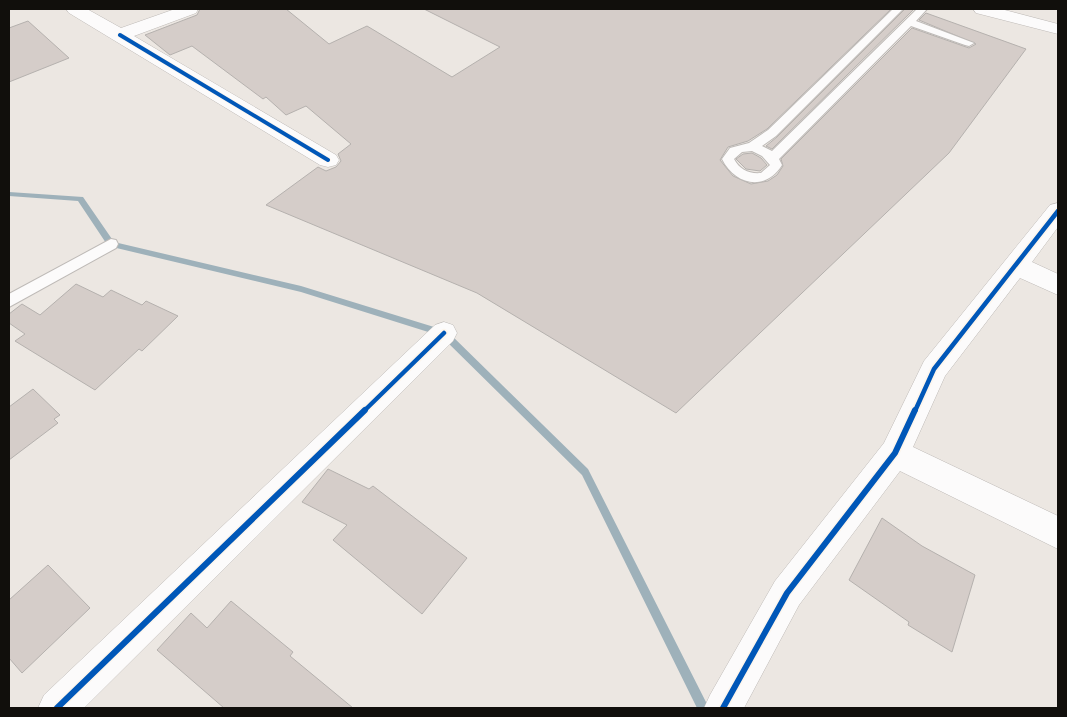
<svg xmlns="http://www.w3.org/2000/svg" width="1067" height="717" font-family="Roboto,sans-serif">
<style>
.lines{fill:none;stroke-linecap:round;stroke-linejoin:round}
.stream{fill:#9eb1ba;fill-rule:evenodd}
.building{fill:#d5cdc9;stroke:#b5b1ae}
.service-casing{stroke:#bebab7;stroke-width:2}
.minor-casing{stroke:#bebab7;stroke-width:1}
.tertiary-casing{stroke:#bebab7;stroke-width:1}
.service{fill:#fcfbfb;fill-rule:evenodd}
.minor{fill:#fcfbfb;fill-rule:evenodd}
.tertiary{fill:#fcfbfb;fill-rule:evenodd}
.cycleway-far2-casing{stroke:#fdf6ed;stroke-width:5.5}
.cycleway-far1-casing{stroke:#fdf6ed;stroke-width:8}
.cycleway-casing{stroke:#fdf6ed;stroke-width:9}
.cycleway-far2{stroke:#0057b8;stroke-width:4}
.cycleway-far1{stroke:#0057b8;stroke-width:4.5}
.cycleway{stroke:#0057b8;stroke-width:6}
</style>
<rect width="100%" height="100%" fill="#ece7e2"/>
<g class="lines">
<path class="stream" d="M9,192l74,5 31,45 187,44 146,45 141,138 121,239h-12l-115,-233 -141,-139 -140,-44 -193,-46 -30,-45 -69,-5z"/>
</g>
<path class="building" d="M200,9h86l43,35 38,-18 85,51 48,-30 -76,-38h467l-124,120 -19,12 -20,6 -8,13 13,16 18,8 17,-3 9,-6 6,-9 -2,-7 131,-131 57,20 7,-4 -57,-24 7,-7 100,36 -77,104 -273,260 -199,-120 -211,-88 52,-38 8,4 10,-4 5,-6 -3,-7 13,-10 -45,-38 -20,9 -20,-18 -3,2 -71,-53 -22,9 -25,-20 52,-20z
M905,9h9l-142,140 -6,-3 11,-9z
M28,21l41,37 -60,24v-54z
M752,153l9,5 6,7 -7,6 -14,-2 -10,-10 7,-5z
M76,284l27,13 8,-7 31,15 4,-4 32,15 -36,35 -3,-2 -44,41 -80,-49 10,-7 -16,-11v-9l13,-10 18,11z
M33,389l27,26 -6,4 4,4 -49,37v-53z
M328,469l41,20 4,-3 94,72 -45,56 -89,-74 14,-15 -45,-23z
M882,518l40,28 53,29 -23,77 -44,-27 1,-3 -60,-42z
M48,565l42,43 -68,65 -13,-15v-58z
M231,601l62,51 -3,4 63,52h-129l-67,-58 34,-37 16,15z"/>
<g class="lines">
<g class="service-casing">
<path id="service" d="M893,9h10l-127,127 -14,10 10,5 145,-142h10l-11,12 58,22 -5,3 -4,-1 -54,-19 -132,133 3,6c-17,27 -47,20 -60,-6l8,-11 19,-5 19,-13zM752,151l10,5 8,9 -9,8c-12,1 -21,-3 -27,-14l8,-7z
M111,239l5,1 2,4 -2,4 -107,59v-13z"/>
</g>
<g class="minor-casing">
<path id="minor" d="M66,9h21l34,19 54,-19h23l-2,4 -62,23 202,119 3,5 -3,5 -8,2 -8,-2 -251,-152z
M1058,203v24l-26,35 26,12v21l-38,-17 -75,98 -32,71 145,69v33l-158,-78 -101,134 -55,103h-40l6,-13 65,-114 109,-138 40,-82 126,-156z
M444,322l9,3 4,8 -4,8 -369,367h-46l6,-13 391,-370z"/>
</g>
<g class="tertiary-casing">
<path id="tertiary" d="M973,9h28l57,15v10l-82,-21z"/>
</g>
<use href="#service" class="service"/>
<use href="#minor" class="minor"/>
<use href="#tertiary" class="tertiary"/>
<g class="cycleway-far2-casing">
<path id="cycleway-far2" d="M120,35l208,125"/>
</g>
<g class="cycleway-far1-casing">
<path id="cycleway-far1" d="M364,411l80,-78
M915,411l19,-42 124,-158"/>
</g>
<g class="cycleway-casing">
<path id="cycleway" d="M57,708l308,-298
M723,708l64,-115 108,-140 20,-43"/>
</g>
<use href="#cycleway-far2" class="cycleway-far2"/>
<use href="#cycleway-far1" class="cycleway-far1"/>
<use href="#cycleway" class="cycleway"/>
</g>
<rect width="1067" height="717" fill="none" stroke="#110f0c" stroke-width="20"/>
</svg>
